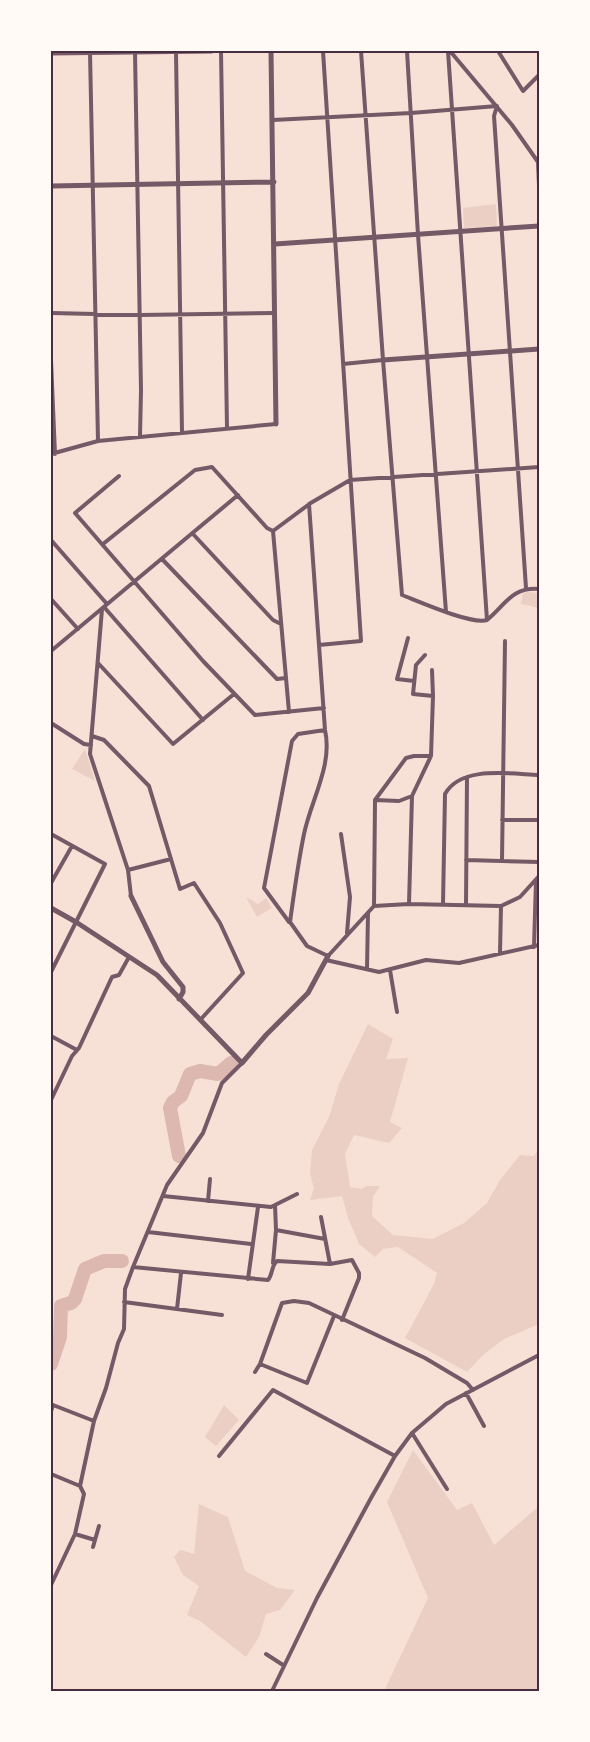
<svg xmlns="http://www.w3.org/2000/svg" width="590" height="1742" font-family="Quicksand,sans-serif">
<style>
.green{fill:#ebcfc5}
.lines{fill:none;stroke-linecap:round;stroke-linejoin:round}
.river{stroke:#dcb8b0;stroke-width:14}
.minor{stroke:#755966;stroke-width:4}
.tertiary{stroke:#755966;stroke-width:5}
.neatline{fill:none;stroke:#4a2c40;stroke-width:2}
</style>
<rect width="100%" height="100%" fill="#f7e1d7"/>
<path class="green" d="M496,204l1,22 -33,2 -1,-20z
M527,592l12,1v15l-18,-4 2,-11z
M85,749l10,32 -23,-12z
M246,897l12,7 8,-6 6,10 -15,9z
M368,1024l25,15 -7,20 22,-1 -18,64 12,6 -13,15 -35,-8 -9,19 5,33 12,2 4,-3h14l-7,11 -1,19 21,19 40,4 31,-16 23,-20 13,-23 20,-25 14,1 5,-7v175l-35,15 -21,16 -16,17 -62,-34 29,-54 3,-11 -39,-26 -15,2 -8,8 -16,-13 -11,-26 -6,-22 -32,4 4,-12 -4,-14 2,-24 17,-33 10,-33z
M224,1405l15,15 -23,26 -11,-9z
M413,1450l44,60 15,-7 22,42 45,-39v185h-155l44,-93 -41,-96z
M199,1504l29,13 17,54 32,17 18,2 -15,20 -14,4 -7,23 -13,20 -46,-36 -13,-6 12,-29 -16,-11 -9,-18 6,-7 14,4z"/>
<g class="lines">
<path class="river" d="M179,1156l-9,-48 3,-6 8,-6 9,-22 10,-3 18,3 13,-11
M51,1364l9,-27 1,-31 10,-3 4,-4 10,-30 19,-8h18"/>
<path class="minor" d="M221,51l6,377
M361,51l22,309 19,235c18,7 70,30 85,25l-39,-569
M407,51l11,184 28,377
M450,51l62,74 26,37 1,24
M498,51l25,40 16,-16
M90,52l8,389
M135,52l6,338 -1,46
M176,52l6,380
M273,120l138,-7 86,-7 -3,10 32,472
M51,313l89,2 135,-2
M51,360l4,94
M343,364l40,-4
M51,454l47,-13 178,-17
M539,467l-189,13 -41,24 16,226c8,35 -14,70 -21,104 -6,29 -10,59 -14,88l17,24 21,10 46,-50 35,-2 92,2 19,-9 19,-21
M119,476l-44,37 128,148 52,54 69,-7
M273,531l16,181
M193,534l80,86 8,4
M51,540l56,64
M103,544l92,-74 17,-3 55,61 6,3 35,-26
M162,559l115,120 9,-1
M51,599l27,30
M104,607l99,113
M102,609l-12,145 38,116 3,26
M487,620c19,-16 25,-33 52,-31
M408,638l-11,41 17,2
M319,645l42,-4 -38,-590
M51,651l187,-156
M98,663l75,81 61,-50
M432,670l1,26
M51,723l33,21 7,1
M92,736l12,4 45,46 31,103 14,-6 26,40 23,50 -42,46
M375,800l24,1 13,-5
M502,820h37
M51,834l54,30 -54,108
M341,834l9,63 -3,36
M466,860l73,2
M502,861l3,-220
M128,870l43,-11
M51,883l21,-37
M409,904l3,-108 19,-40 2,-60 -20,-2 3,-29 9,-10
M443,904l2,-110c16,-29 66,-20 94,-19
M466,905l1,-128
M374,906l1,-106 31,-42 8,-2h17
M289,922l-25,-34 28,-147 6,-7 27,-4
M534,947l2,-67
M500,953l1,-47
M326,960l53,12 47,-12 33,3 80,-18
M367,969l1,-56
M390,970l7,42
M51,1036l26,14
M51,1100l21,-44 7,-8 33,-71 7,-2 10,-18
M163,1196l108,11 26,-13
M208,1201l2,-22
M321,1217l9,47
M276,1230l49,9
M148,1232l103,12
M273,1263l3,-33 -1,-25
M133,1267l135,13c5,-6 3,-14 9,-19l53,3 22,-4 7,13v5l-17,42
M248,1279l10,-72
M124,1302l98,13
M177,1309l4,-36
M260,1364l47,19 27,-67
M255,1372l5,-8 22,-61 12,-2 15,2 116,55 42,25 6,7
M466,1393l18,33
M51,1411l2,-6 41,16
M412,1433l35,56
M219,1456l54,-66 122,66
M51,1474l29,12
M75,1534l20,6
M93,1547l6,-21
M51,1585l24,-51 9,-40 -4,-8 14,-65 12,-33 12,-45 6,-14 1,-40 8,-22 34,-82 36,-52 19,-50 20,-20
M266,1654l17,11
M272,1691l45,-93 54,-100 24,-42 17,-23 34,-29 93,-49"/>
<path class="tertiary" d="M271,51l5,373
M51,53l161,-2
M51,186l223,-4
M275,244l264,-18
M383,360l156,-11
M131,896l32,66 20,25v5l-4,7
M51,908l25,14 81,53 85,88 24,-28 42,-42 20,-37"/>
</g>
<rect width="590" height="1742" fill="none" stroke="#fffaf5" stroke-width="105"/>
<rect x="52" y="52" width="486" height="1638" class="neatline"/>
</svg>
